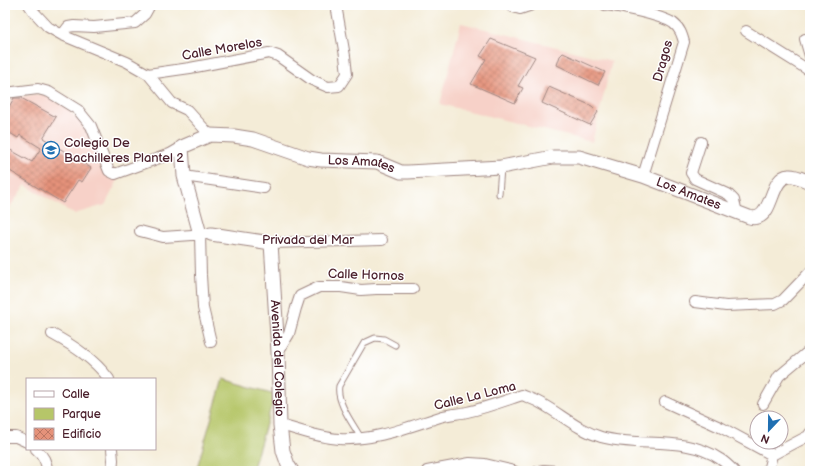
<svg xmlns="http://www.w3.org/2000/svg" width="815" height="476" font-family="'Balsamiq Sans',sans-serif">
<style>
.built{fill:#f7d1c8}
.green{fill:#b6c669;stroke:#80724a}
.building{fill:url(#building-cross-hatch)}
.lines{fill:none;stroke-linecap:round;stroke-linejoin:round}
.service-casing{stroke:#9f8681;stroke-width:7}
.minor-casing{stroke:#9f8681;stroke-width:12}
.tertiary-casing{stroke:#9f8681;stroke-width:15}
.service{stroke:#fff;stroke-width:5}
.minor{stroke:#fff;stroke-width:10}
.tertiary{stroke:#fff;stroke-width:13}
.labels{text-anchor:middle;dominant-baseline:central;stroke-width:3;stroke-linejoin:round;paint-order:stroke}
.street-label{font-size:13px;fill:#4a1f2b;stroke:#fff}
.poi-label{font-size:13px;fill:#4a1f2b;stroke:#fff;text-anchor:start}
</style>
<defs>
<pattern id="building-cross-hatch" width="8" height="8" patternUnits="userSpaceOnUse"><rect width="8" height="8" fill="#e5927a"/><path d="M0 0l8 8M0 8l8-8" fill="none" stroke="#bc7764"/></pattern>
</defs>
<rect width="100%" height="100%" fill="#fff"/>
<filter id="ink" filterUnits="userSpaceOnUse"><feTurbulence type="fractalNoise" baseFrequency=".025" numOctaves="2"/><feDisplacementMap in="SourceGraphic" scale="8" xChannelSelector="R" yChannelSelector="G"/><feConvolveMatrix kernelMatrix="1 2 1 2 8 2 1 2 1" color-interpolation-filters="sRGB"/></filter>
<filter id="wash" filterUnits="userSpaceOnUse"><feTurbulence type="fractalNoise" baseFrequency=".012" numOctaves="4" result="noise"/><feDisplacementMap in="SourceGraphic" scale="16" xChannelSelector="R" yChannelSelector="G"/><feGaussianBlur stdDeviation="0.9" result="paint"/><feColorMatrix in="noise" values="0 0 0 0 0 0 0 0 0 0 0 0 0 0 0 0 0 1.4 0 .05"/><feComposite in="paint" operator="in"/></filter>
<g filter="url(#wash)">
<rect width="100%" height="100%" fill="#f4ecd7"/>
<path class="built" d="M461,23l151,38 -20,81 -152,-38z
M44,94l20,12 24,23 17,42 13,9 -13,25 -31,9 -49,-29 -17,25 -3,-2v-96l8,-15z"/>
<path class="green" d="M223,379l52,15 -23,77h-56z"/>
<g id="blocks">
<path class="building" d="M491,39l44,18 -17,29 5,2 -8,15 -44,-19 15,-25 -6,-3z
M563,53l42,19 -7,13 -41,-20 3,-9z
M549,87l43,19 6,6 -8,13 -48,-22z
M14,98h7l35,19 -13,21 48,30 -9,14 -4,-2 -15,23 -58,-35v-21l27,15 9,-14 -21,-13 -2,3 -13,-8v-16z"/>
</g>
</g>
<g filter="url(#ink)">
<use href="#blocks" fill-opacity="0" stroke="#9f8681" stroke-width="1"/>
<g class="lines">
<g class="service-casing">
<path id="service" d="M499,194l2,-26
M361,438c-8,-14 -25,-36 -22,-52l25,-43 11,-5 9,1 11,6"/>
</g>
<g class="minor-casing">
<path id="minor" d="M29,5l5,7 14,15 14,8 65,27 21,12 24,29 15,7 23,25
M511,5l2,2 7,2 12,-4
M605,5c16,2 55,10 68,18 7,5 9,12 11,19l-41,134
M746,31l64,40
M62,35l6,-8 6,-1 20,1 41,-4 10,-9 5,-9
M805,39l5,17
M148,74l42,-6 79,-15 9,3 34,24 16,7 11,-1 8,-12 -2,-18 -9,-51
M5,93l33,-4 11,3 29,18 13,16 18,45 6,3 55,-20 12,-7
M701,142l-10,31 4,6 33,15 6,6 3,13
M184,176l80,12
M140,231l23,6 44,-3
M200,234l1,41 2,33 8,34
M271,243l111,-3
M695,302l31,4 49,-2 8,-4 27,-28
M52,334c22,12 42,25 57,45
M278,352l11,-18 7,-26 4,-12 19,-9h22l20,3 15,-1h37
M665,402l57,26 50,27
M763,404l16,-28 31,-26
M280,425c19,5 40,13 59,14 35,2 69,-12 101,-22 8,-3 18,-3 27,-5 18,-4 37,-11 55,-17 7,3 14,5 20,9 20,11 36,26 59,33 38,11 84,-2 119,22 5,3 10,8 14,12
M5,437h11l11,5
M36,449c7,6 11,13 11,22
M112,471l1,-11 -1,-11
M427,471l43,-8 15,1 29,7
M538,471l6,-1 12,1
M768,471l4,-16 36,-19 2,-3"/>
</g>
<g class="tertiary-casing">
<g id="tertiary">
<path id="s1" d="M200,234l-16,-58 -2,-29 28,-12 24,1 19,3 55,19 13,2 56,2 24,10h7l93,-5 52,-10h26l64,19 106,41c3,1 6,1 9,0 15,-5 13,-40 31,-41 6,-1 15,4 21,6"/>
<path id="s2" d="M211,234l60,9 7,109 2,73 3,26 5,14 4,6"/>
</g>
</g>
<use href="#service" class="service"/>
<use href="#minor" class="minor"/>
<use href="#tertiary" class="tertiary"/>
</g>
</g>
<defs>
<g id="school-ring" transform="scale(0.9)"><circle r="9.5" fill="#fff" stroke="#1f6fb2" stroke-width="1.5"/><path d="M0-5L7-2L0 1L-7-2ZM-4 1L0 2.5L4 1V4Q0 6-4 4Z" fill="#1f6fb2"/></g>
</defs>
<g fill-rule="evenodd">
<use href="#school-ring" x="51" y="150"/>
</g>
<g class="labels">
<g class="street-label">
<text transform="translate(222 49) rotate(-10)">Calle Morelos</text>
<text transform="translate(663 61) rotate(-75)">Dragos</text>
<text stroke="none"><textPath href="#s1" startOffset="275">Los Amates</textPath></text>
<text stroke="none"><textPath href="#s1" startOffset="611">Los Amates</textPath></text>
<text x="308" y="240">Privada del Mar</text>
<text transform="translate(366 275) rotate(2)">Calle Hornos</text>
<text stroke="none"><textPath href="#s2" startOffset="176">Avenida del Colegio</textPath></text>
<text transform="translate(475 396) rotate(-14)">Calle La Loma</text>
</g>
<g class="poi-label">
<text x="64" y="143">Colegio De<tspan x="64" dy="15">Bachilleres Plantel 2</tspan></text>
</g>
</g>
<rect width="815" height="476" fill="none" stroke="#fff" stroke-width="20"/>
<rect x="26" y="378" width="130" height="72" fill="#ffffff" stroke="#b7a5aa"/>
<rect x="34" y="391" width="20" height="6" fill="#ffffff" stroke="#b7a5aa"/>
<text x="62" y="398" font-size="12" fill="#4a1f2b">Calle</text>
<rect x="34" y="408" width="20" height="12" fill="#b6c669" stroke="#b7a5aa"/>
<text x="62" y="418" font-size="12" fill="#4a1f2b">Parque</text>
<rect x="34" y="428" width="20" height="12" fill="url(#building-cross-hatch)" stroke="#b7a5aa"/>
<text x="62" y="438" font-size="12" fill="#4a1f2b">Edificio</text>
<g transform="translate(769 430) rotate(202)"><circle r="19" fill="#ffffff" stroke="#b7a5aa"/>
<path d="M0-3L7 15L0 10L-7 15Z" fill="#1f6fb2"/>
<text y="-6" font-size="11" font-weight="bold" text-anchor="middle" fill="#4a1f2b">N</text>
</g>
</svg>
